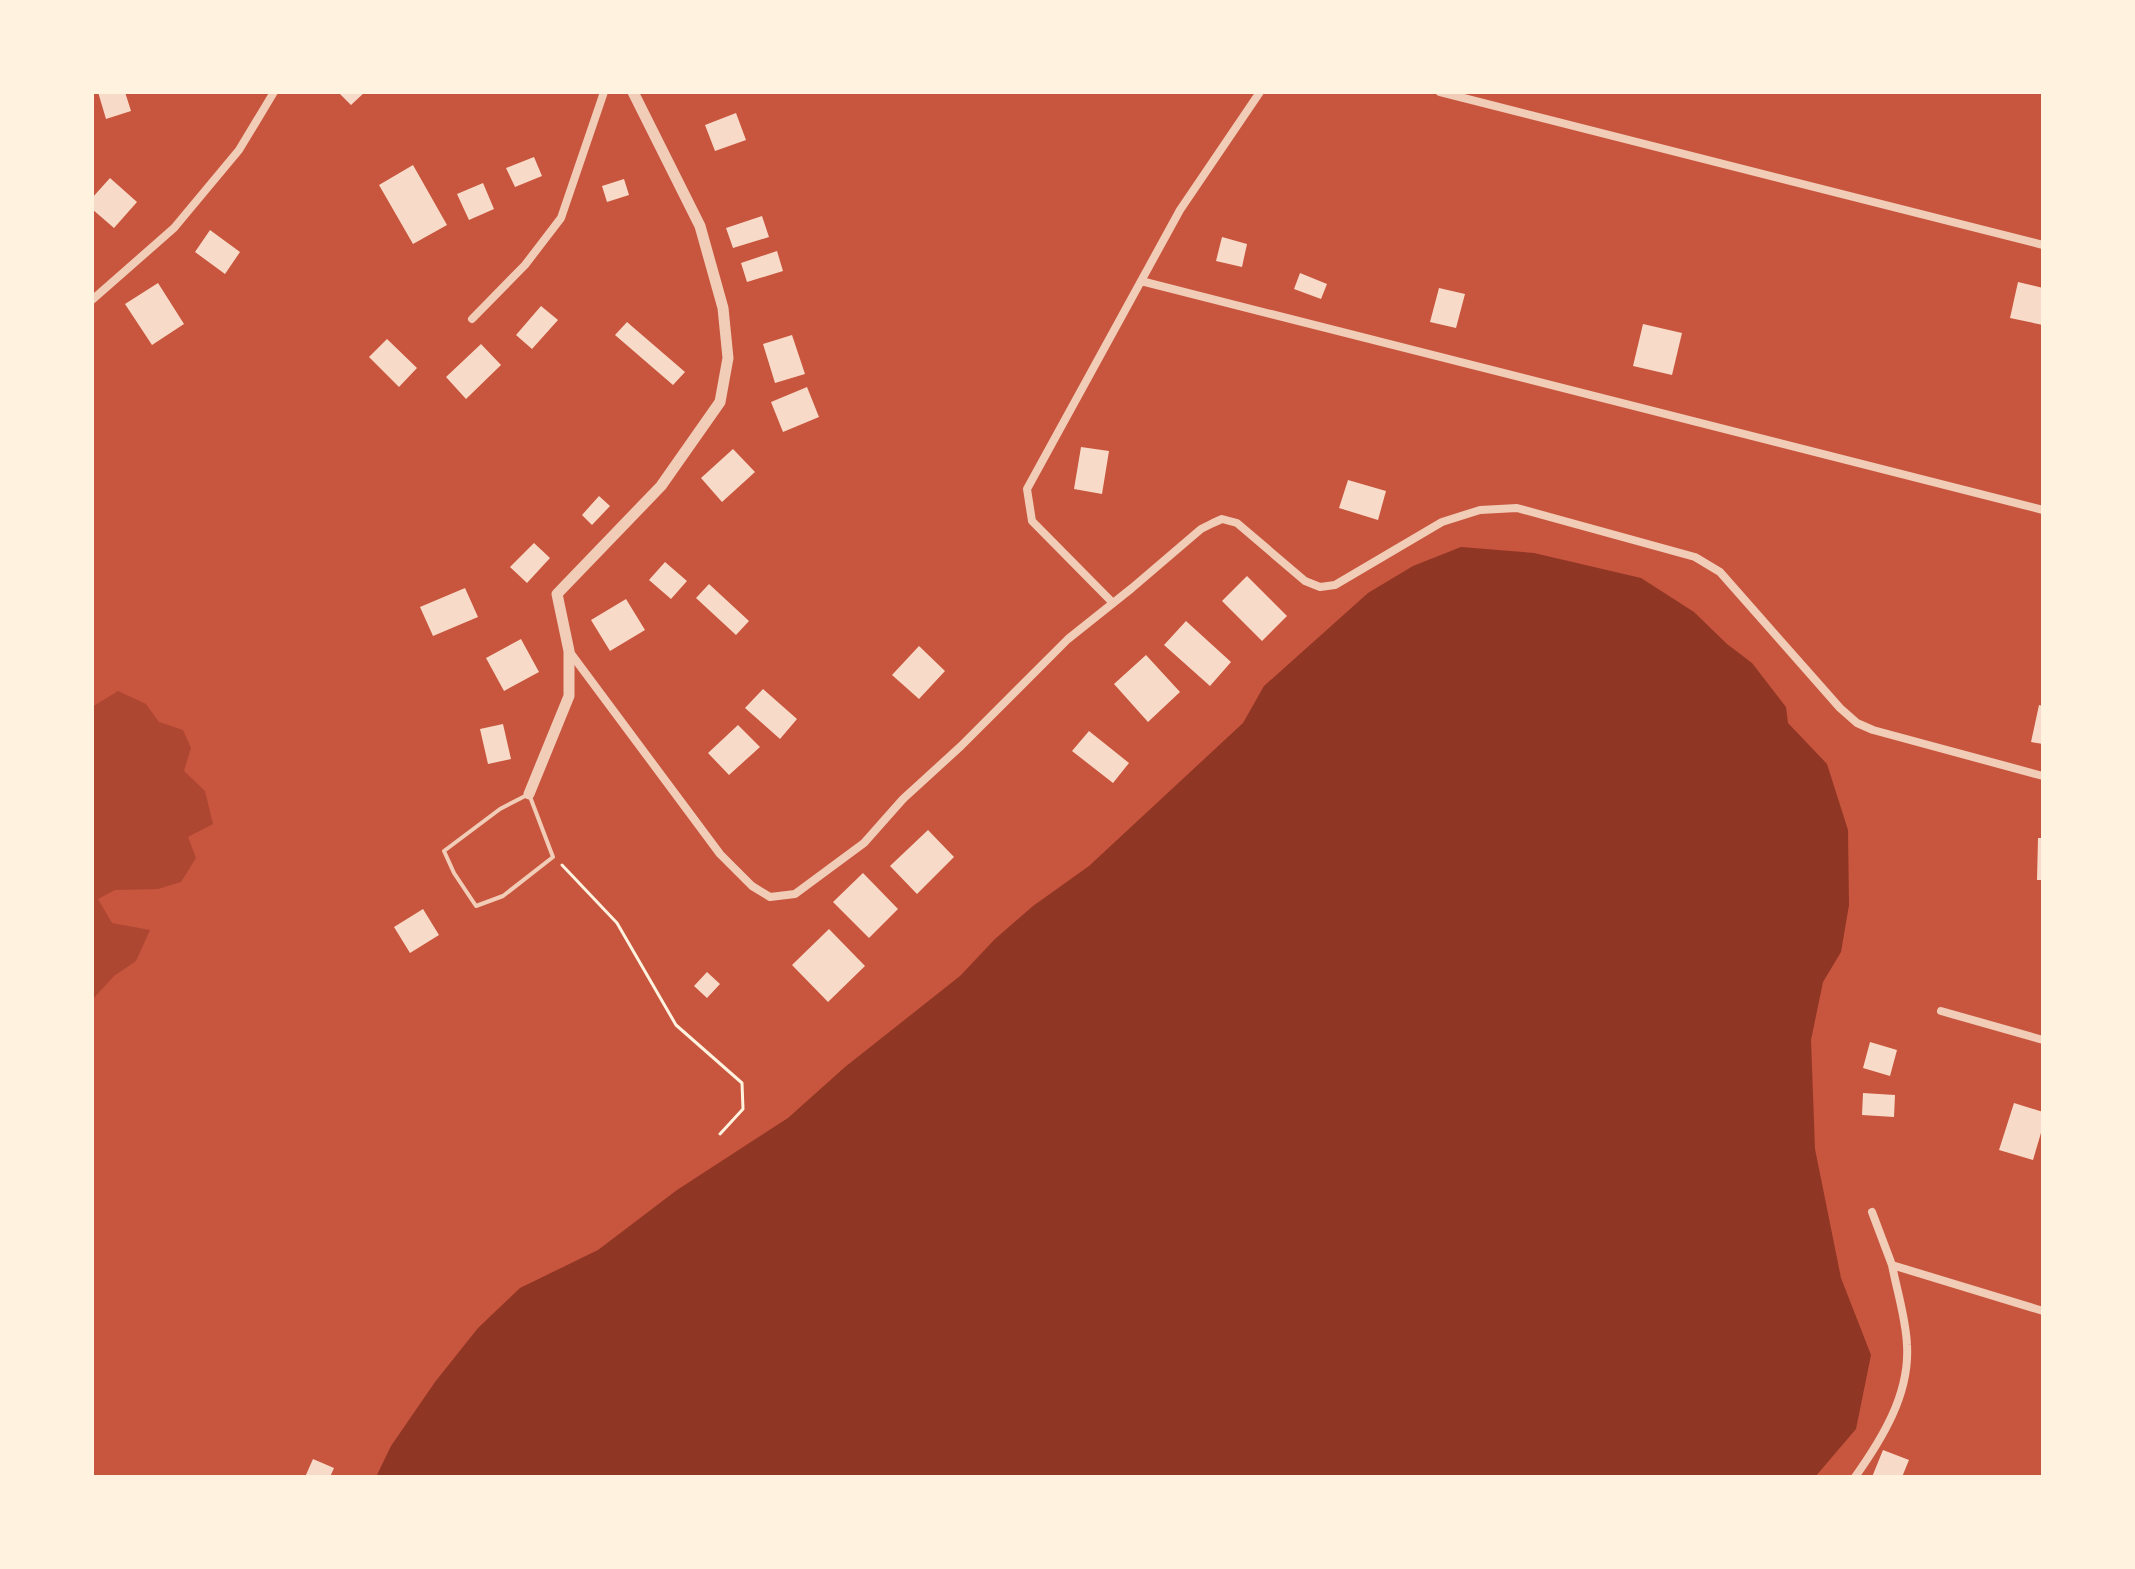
<svg xmlns="http://www.w3.org/2000/svg" width="2135" height="1569" font-family="'DM Sans',sans-serif">
<style>
.green{fill:#ae4732}
.water{fill:#8f3625}
.building{fill:#f7dbc8}
.lines{fill:none;stroke-linecap:round;stroke-linejoin:round}
.path{stroke:#fff3e0;stroke-width:3}
.service{stroke:#f1ccb7;stroke-width:4}
.minor{stroke:#f1ccb7;stroke-width:8}
.tertiary{stroke:#f1ccb7;stroke-width:11}
</style>
<rect width="100%" height="100%" fill="#c8553d"/>
<path class="green" d="M118,691l28,13 13,18 24,8 8,18 -7,23 21,20 8,33 -25,13 8,21 -15,24 -23,7 -43,1 -17,9 14,24 38,7 -14,31 -22,15 -22,24v-293z"/>
<path class="water" d="M1461,547l73,6 107,25 53,34 33,32 25,19 34,44 2,16 39,41 21,66 1,75 -8,47 -18,30 -12,58 4,109 26,129 30,77 -15,74 -41,48h-1439l15,-31 44,-64 43,-54 42,-40 78,-38 79,-60 111,-72 57,-51 115,-91 35,-37 38,-33 56,-40 154,-143 21,-37 104,-93 45,-27z"/>
<path class="building" d="M98,92h27l6,19 -25,8z
M338,92h27l-14,13z
M736,113l10,27 -31,11 -10,-26z
M534,157l8,19 -27,11 -9,-19z
M413,165l34,60 -34,19 -34,-59z
M110,178l27,24 -23,26 -22,-19v-11z
M624,179l5,16 -22,7 -5,-16z
M483,183l11,26 -25,11 -12,-26z
M762,216l7,21 -36,11 -7,-20z
M210,230l30,22 -15,22 -30,-22z
M1222,237l25,7 -5,23 -26,-6z
M777,251l6,20 -36,11 -6,-19z
M1300,273l27,11 -6,15 -27,-10z
M2018,282l25,6v37l-33,-7z
M158,283l26,41 -32,21 -27,-41z
M1439,288l26,6 -9,34 -26,-6z
M541,306l17,14 -26,29 -16,-14z
M627,322l58,50 -12,13 -58,-50z
M1643,324l39,9 -10,42 -39,-9z
M792,335l13,39 -30,9 -12,-39z
M387,339l30,29 -18,19 -30,-30z
M481,344l20,21 -35,34 -20,-22z
M807,387l12,30 -36,15 -12,-30z
M1081,447l28,4 -7,43 -28,-5z
M733,449l22,23 -33,30 -21,-24z
M1348,480l38,11 -8,29 -39,-12z
M599,496l11,10 -18,19 -10,-10z
M534,543l16,15 -23,25 -17,-16z
M665,562l22,19 -16,18 -22,-19z
M1247,576l40,40 -25,25 -40,-40z
M709,584l40,37 -13,14 -40,-37z
M465,588l13,29 -45,19 -13,-29z
M626,599l19,31 -35,21 -19,-31z
M1186,621l45,41 -21,24 -46,-41z
M521,639l18,33 -35,19 -18,-33z
M919,646l26,25 -26,28 -27,-24z
M1146,655l34,37 -32,30 -34,-38z
M763,689l34,30 -17,20 -35,-31z
M2039,705l4,1v38l-12,-2z
M503,724l8,35 -23,5 -8,-35z
M738,725l22,22 -31,28 -21,-22z
M1089,731l40,32 -16,20 -41,-32z
M928,830l26,27 -37,37 -27,-28z
M2038,838h5v42h-6z
M863,873l35,36 -29,29 -36,-36z
M423,909l16,26 -29,18 -16,-26z
M829,929l36,37 -37,36 -36,-37z
M707,972l13,12 -13,14 -13,-12z
M1870,1042l27,8 -7,26 -27,-8z
M1863,1093l32,2 -1,22 -32,-2z
M2014,1103l29,9v14l-10,34 -34,-10z
M1883,1450l26,10 -7,17h-30z
M313,1459l21,9 -4,9h-25z"/>
<g class="lines">
<path class="path" d="M562,865l55,58 59,102 66,58 1,26 -23,25"/>
<path class="service" d="M529,794l24,63 -50,39 -27,10 -22,-33 -10,-22 56,-42z"/>
<path class="minor" d="M1440,92l603,153
M1141,281l902,229
M92,300l82,-72 65,-78 35,-58
M472,319l53,-54 36,-47 43,-126
M1113,603l-81,-82 -5,-32 153,-279 80,-118
M569,651l151,203 32,32 18,11 25,-3 69,-51 39,-44 58,-53 107,-107 64,-51 69,-59 12,-6 9,-4 15,4 68,58 15,6 15,-2 107,-63 38,-12 37,-2 178,49 25,15 120,136 17,15 16,7 170,46
M1941,1011l102,29
M1872,1212l20,53 151,46
M1855,1477c27,-38 55,-83 52,-132 -1,-26 -10,-54 -15,-80"/>
<path class="tertiary" d="M529,794l40,-98v-45l-12,-57 104,-108 59,-84 8,-44 -5,-50 -23,-82 -67,-134"/>
</g>
<rect width="2135" height="1569" fill="none" stroke="#fff3e0" stroke-width="188"/>
</svg>
